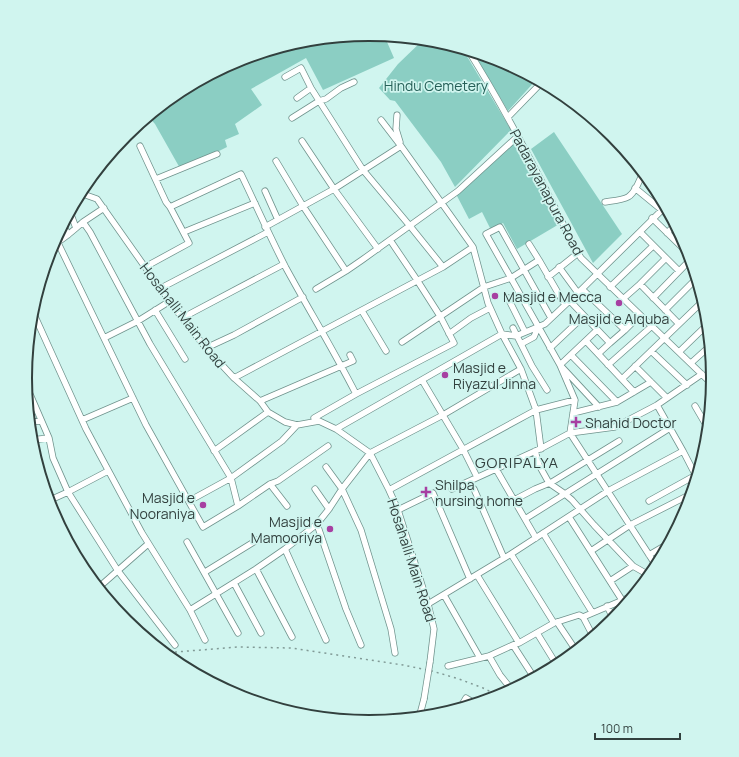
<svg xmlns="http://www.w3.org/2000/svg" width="739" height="757" font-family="Manrope,sans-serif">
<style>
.green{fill:#8bcec3}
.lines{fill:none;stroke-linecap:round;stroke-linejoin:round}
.minor-casing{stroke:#70938d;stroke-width:7}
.minor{stroke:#fff;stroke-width:5.5}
.rail{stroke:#819a96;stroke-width:1.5;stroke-dasharray:2 4;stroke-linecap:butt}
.minor-bridge-casing{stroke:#70938d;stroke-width:7;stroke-linecap:butt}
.minor-bridge{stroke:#fff;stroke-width:5.5}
.poi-dot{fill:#a73fa2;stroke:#d0f5ef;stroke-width:1.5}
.labels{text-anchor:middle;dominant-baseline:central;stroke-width:3.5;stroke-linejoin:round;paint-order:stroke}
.park-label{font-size:14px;fill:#266058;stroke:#d0f5ef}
.street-label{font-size:14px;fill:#32403e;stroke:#d0f5ef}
.poi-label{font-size:14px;fill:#32403e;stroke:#d0f5ef;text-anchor:start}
.neighbourhood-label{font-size:15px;letter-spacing:1px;fill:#32403e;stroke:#d0f5ef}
.rim{fill:none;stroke:#32403e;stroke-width:2}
</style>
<rect width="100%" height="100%" fill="#d0f5ef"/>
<path class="green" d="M370,34l14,1 10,23 -71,32 -17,-32 -55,31 11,16 -27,19 4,10 -14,6 2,7 -46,23 -26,-46 -7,-8 30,-24 60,-32 65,-19z
M424,39l13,2 25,7 49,82 -56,57 -14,-25 -46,-61 -5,-1 -11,-12 19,-24z
M473,52l29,8 35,19 -29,32z
M554,132l68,102 -29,29 -62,-114z
M517,141l44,82 -44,26 -14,-26 -12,7 -9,-18 -13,7 -13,-25z"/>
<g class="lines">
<g class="minor-casing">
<path id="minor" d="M468,50c40,64 74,131 107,198l6,10 132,127
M285,77l16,-9 10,20 52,82 47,56 33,41
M297,98l14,-10
M397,115l-1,14 4,13
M508,117l34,-35
M292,118l27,-17 7,-2 15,-11 13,-6
M381,120l20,26
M302,141l32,48 44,60
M140,146l26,56 4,5 19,36 -44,24
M276,161l27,45 43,65
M156,179l61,-25
M635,188l39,32
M265,191l13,29
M80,193l17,6 48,68 37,51 24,30 28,30 26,23 8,11 17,10 12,3 22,-4 17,8 34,24 19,37 9,20 30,94 6,25 -4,33
M605,202c6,-1 18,-2 23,-5 7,-4 13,-19 15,-26
M170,207l71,-33c15,31 29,63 45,94 23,42 48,83 70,126l-42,24 5,3
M70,212l6,16
M652,218l39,38
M83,222l21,-14
M63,224l5,11
M184,232l71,-29
M640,232l26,26 -26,26 39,40
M667,233l9,-9
M58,243l88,182 57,102 35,-21 32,-22 8,-3 50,-35
M529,244l10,16
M51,246c11,-5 23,-16 32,-24l7,10 60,112 81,134 7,28
M473,247l15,56 14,31 19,35 15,41 5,39
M666,258l13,13
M559,267l19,26
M548,277l30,-24
M610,287l43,-41
M161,288l107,-56
M316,289l30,-18 16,-11 96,-69 60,-55
M582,289l43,41
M508,298l17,34
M653,298l38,-39
M623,299l17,-15
M570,301l40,42 15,-13 15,-15
M32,310l54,119 56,104 48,77 15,30
M155,310l30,49
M665,310l32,-32
M362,311l24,40
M182,318l102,-54
M551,318l-51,-91 -14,7 74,131 15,35 -5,33 87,134
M513,328l19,38 15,24
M597,330l-37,35 39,42
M449,334l22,-16 19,-10
M104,338l34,-17 32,-20
M586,341l48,51
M402,342l82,-55 27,-9 28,-18 26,45
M521,344l13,-7 4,-10
M206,348l28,-13 69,-38
M550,348l34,-32
M651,351l36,34
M679,352l30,-29
M598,354l12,-11
M571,355l46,47
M691,363l20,-18
M608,365l44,-39
M635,366l32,32
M234,378l209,-111 30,-20 -72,-101 -67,43 -69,38
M622,379l82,-79
M422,380l41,69 14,28
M26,385l23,53 -18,2
M356,394l98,-51 -14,-27 -23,-36 -27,-40
M260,401l93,-40 -3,-6
M695,406l14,24
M573,413l44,-11 34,-20
M82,420l51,-22
M29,422l12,-1
M336,429l166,-95 14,2 29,-12 37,-35 84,-83
M49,438l4,20 15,34 50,79 57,74
M214,451l54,-39
M535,451l4,14 10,18 16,11 7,6 22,25 39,41 14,8 3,3
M683,451l14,27
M326,467l16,22 19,41 30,99 4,24
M496,469l40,69
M270,484l17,22
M315,489l14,20
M452,489l90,-41 28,-15 45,-6 42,-22 45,-31
M474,489l30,69
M389,490l147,-80 39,-10
M514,500l21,-11 17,-7 67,-41
M48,501l20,-9 40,-21
M189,501l42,-23 51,-37 15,-16
M649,501l47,-26
M398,510l35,-17 37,86
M569,517l53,83
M680,517l6,-3
M525,519l145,-91
M317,524l29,85 15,36
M543,533l49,79
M187,542l51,91
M285,549l41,91
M591,551l39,-26 63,-32
M511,554l43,69
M649,555l22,-13
M256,569l36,68
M205,572l52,-32
M477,575l42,68
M610,581l23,-15
M234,583l27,50
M98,588l50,-44
M444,595l36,63
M428,604l83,-50 97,-63 75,-40 -26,-46
M607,606l7,14
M190,610l66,-41 29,-20 32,-25 12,-15 13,-20 28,-36 73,-38 78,-46
M583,617l11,21
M557,622l20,30
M537,633l21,34
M513,645l22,34
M489,656l11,19 12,15
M448,666l41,-10 24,-11 6,-2 35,-20 25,-8 4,2 52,-22
M459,710l7,-12 10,6
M419,718l5,-19"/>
</g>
<use href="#minor" class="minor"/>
<path class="rail" d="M163,653l75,-6 53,1 112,17 29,6 27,8 24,9 18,9"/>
<g class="minor-bridge-casing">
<path id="minor-bridge" d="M424,699l6,-37"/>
</g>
<use href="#minor-bridge" class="minor-bridge"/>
</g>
<g class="poi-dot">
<circle cx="495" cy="296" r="4"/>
<circle cx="619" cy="303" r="4"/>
<circle cx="445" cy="375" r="4"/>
<path d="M574 416h4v4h4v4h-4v4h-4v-4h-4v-4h4z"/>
<path d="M424 486h4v4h4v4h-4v4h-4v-4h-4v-4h4z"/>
<circle cx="203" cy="505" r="4"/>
<circle cx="330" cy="529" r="4"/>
</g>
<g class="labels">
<g class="park-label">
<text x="436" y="85">Hindu Cemetery</text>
</g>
<g class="street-label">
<text transform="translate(547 192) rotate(62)">Padarayanapura Road</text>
<text transform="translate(183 315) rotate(52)">Hosahalli Main Road</text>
<text transform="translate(412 560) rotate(72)">Hosahalli Main Road</text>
</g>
<g class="poi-label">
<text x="503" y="296">Masjid e Mecca</text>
<text x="619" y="318" text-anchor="middle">Masjid e Alquba</text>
<text x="453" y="367">Masjid e<tspan x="453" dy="16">Riyazul Jinna</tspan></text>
<text x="585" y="422">Shahid Doctor</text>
<text x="435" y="484">Shilpa<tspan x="435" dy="16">nursing home</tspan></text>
<text x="195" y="497" text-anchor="end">Masjid e<tspan x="195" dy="16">Nooraniya</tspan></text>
<text x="322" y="521" text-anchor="end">Masjid e<tspan x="322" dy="16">Mamooriya</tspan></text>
</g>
<g class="neighbourhood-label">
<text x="517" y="462">GORIPALYA</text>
</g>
</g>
<path d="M0 0H739V757H0ZM32 378a337 337 0 1 1 674 0a337 337 0 1 1-674 0Z" fill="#d0f5ef" fill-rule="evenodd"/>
<path class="rim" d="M32 378a337 337 0 1 1 674 0a337 337 0 1 1-674 0Z"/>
<path d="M595 733v6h85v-6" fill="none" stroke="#32403e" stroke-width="2"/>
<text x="601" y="733" font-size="12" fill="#32403e" stroke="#d0f5ef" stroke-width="3" paint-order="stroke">100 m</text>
</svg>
